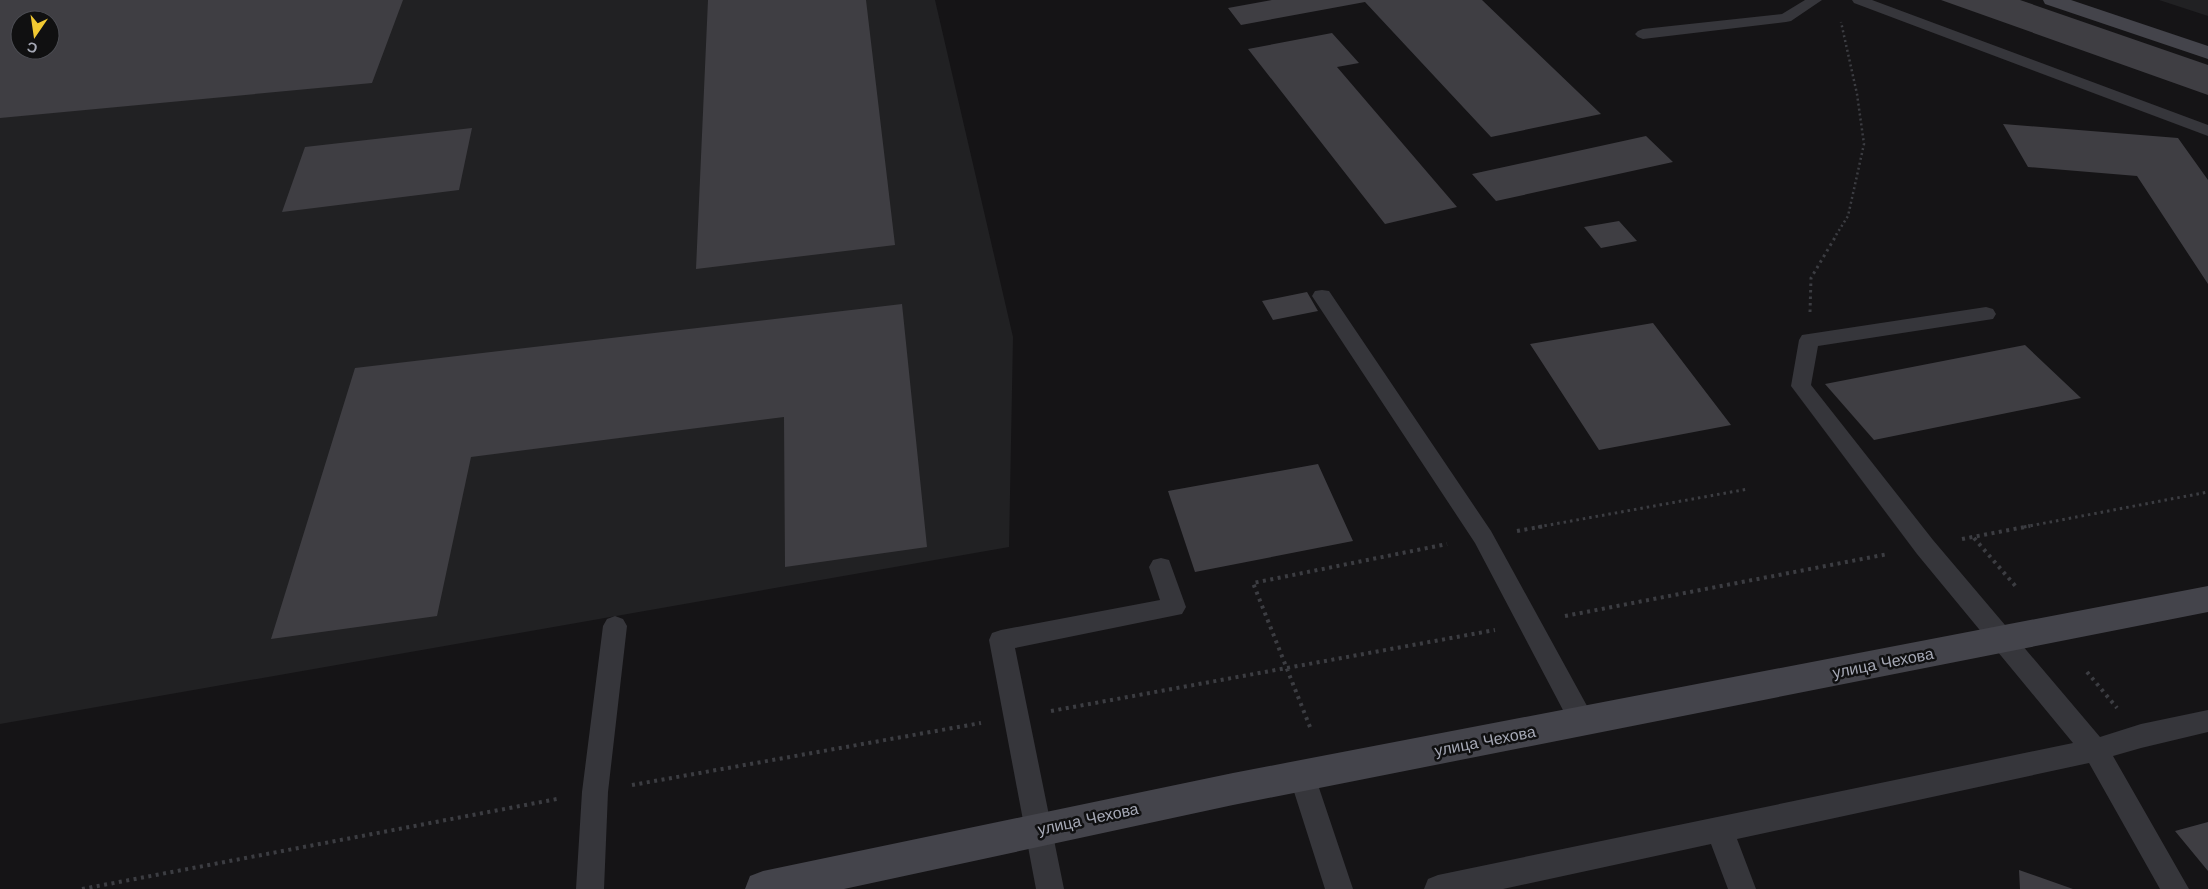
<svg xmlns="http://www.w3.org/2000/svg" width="2208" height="889" font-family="'Work Sans',sans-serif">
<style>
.built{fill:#212123;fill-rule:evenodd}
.building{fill:#3f3e43;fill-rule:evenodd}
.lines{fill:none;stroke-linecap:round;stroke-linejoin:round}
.path-far2{stroke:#3c3d42;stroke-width:2.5;stroke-dasharray:2 3;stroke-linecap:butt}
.path-far1{stroke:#3c3d42;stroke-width:3;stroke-dasharray:2.5 4;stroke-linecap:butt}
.path{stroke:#3c3d42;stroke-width:4;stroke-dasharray:3 4.5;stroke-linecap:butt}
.lane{fill:#36363b;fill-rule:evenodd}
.secondary{fill:#44444b;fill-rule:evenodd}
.labels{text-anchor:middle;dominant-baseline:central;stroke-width:5;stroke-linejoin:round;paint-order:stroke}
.near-street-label{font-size:16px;fill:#a6a9b6;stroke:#101011}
</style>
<rect width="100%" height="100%" fill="#151416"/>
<path class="built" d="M0,0h935l78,337 -4,210 -1009,177zM20,20h30v30h-30z
M2159,0h49v16z"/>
<path class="building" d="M0,0h403l-31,83 -372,35zM20,20h30v30h-30z
M708,0h158l29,245 -199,24z
M1272,0h210l119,114 -110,23 -126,-135 -124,23 -13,-17z
M1941,0h79l188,65v30z
M1332,33l27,30 -22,4 120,140 -72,17 -137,-175z
M2003,124l175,14 30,42v104l-71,-108 -109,-9z
M472,128l-13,62 -177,22 23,-65z
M1646,136l27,26 -177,39 -24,-27z
M1619,221l18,20 -36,7 -17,-21z
M1307,292l11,19 -45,9 -11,-19z
M902,304l25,243 -142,20 -1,-150 -313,40 -34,159 -166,23 84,-271z
M1653,323l78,102 -132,25 -69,-106z
M2025,345l56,53 -207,42 -49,-56z
M1318,464l35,77 -158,31 -27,-81z
M2208,822v49l-33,-40z
M2019,870l54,19h-53z"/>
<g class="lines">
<path class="path-far2" d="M1836,235l12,-19 16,-72 -7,-50 -16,-72"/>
<path class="path-far1" d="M1810,312l1,-34 26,-44
M1538,527l210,-38
M2024,527l184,-35"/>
<path class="path" d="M1517,531l28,-5
M1974,538l44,51
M1962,539l68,-13
M1565,616l323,-62
M2087,672l30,36
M1051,711l444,-81
M1310,727l-57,-144 194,-39
M632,785l349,-62
M82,889l475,-90"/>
<path class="lane" d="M1805,0h17l-31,21 -5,1 -143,17 -5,-2 -3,-3 3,-3 5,-2 139,-15z
M1852,0h20l336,125v11l-354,-133z
M1322,290l7,1 162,240 101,184 4,8 -4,8 -9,3 -9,-3 -99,-188 -163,-247 3,-5z
M1986,307l7,2 3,5 -3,5 -175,27 -7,39 122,155 167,197 41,-13 67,-14v22l-67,16 -28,8 76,133h-29l-71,-126 -352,76 19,50h-28l-17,-45 -208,45h-79l4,-10 10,-4 635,-132 -156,-189 -126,-168 8,-46 3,-5z
M1161,558l8,2 17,47 -4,7 -167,34 49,241h-28l-47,-249 3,-7 9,-3 159,-30 -11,-33 4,-7z
M615,616l8,3 4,7 -19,166 -4,97h-28l6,-97 21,-166 4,-7z
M1302,764l9,3 4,9 38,113h-28l-36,-113 4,-9z"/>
<path class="secondary" d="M2043,0h28l137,46v13l-163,-55z
M2208,586v26l-975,193 -389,84h-99l5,-13 13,-5 470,-98z"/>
</g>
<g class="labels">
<g class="near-street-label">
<text transform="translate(1883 663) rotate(-11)">улица Чехова</text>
<text transform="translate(1485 741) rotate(-11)">улица Чехова</text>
<text transform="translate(1088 819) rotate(-12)">улица Чехова</text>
</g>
</g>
<g transform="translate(35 35) rotate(193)"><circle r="24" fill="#101011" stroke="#4c4d53"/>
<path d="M0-4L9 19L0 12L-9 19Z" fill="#f1c932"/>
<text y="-8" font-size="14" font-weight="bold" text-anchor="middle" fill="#a6a9b6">С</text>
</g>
</svg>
